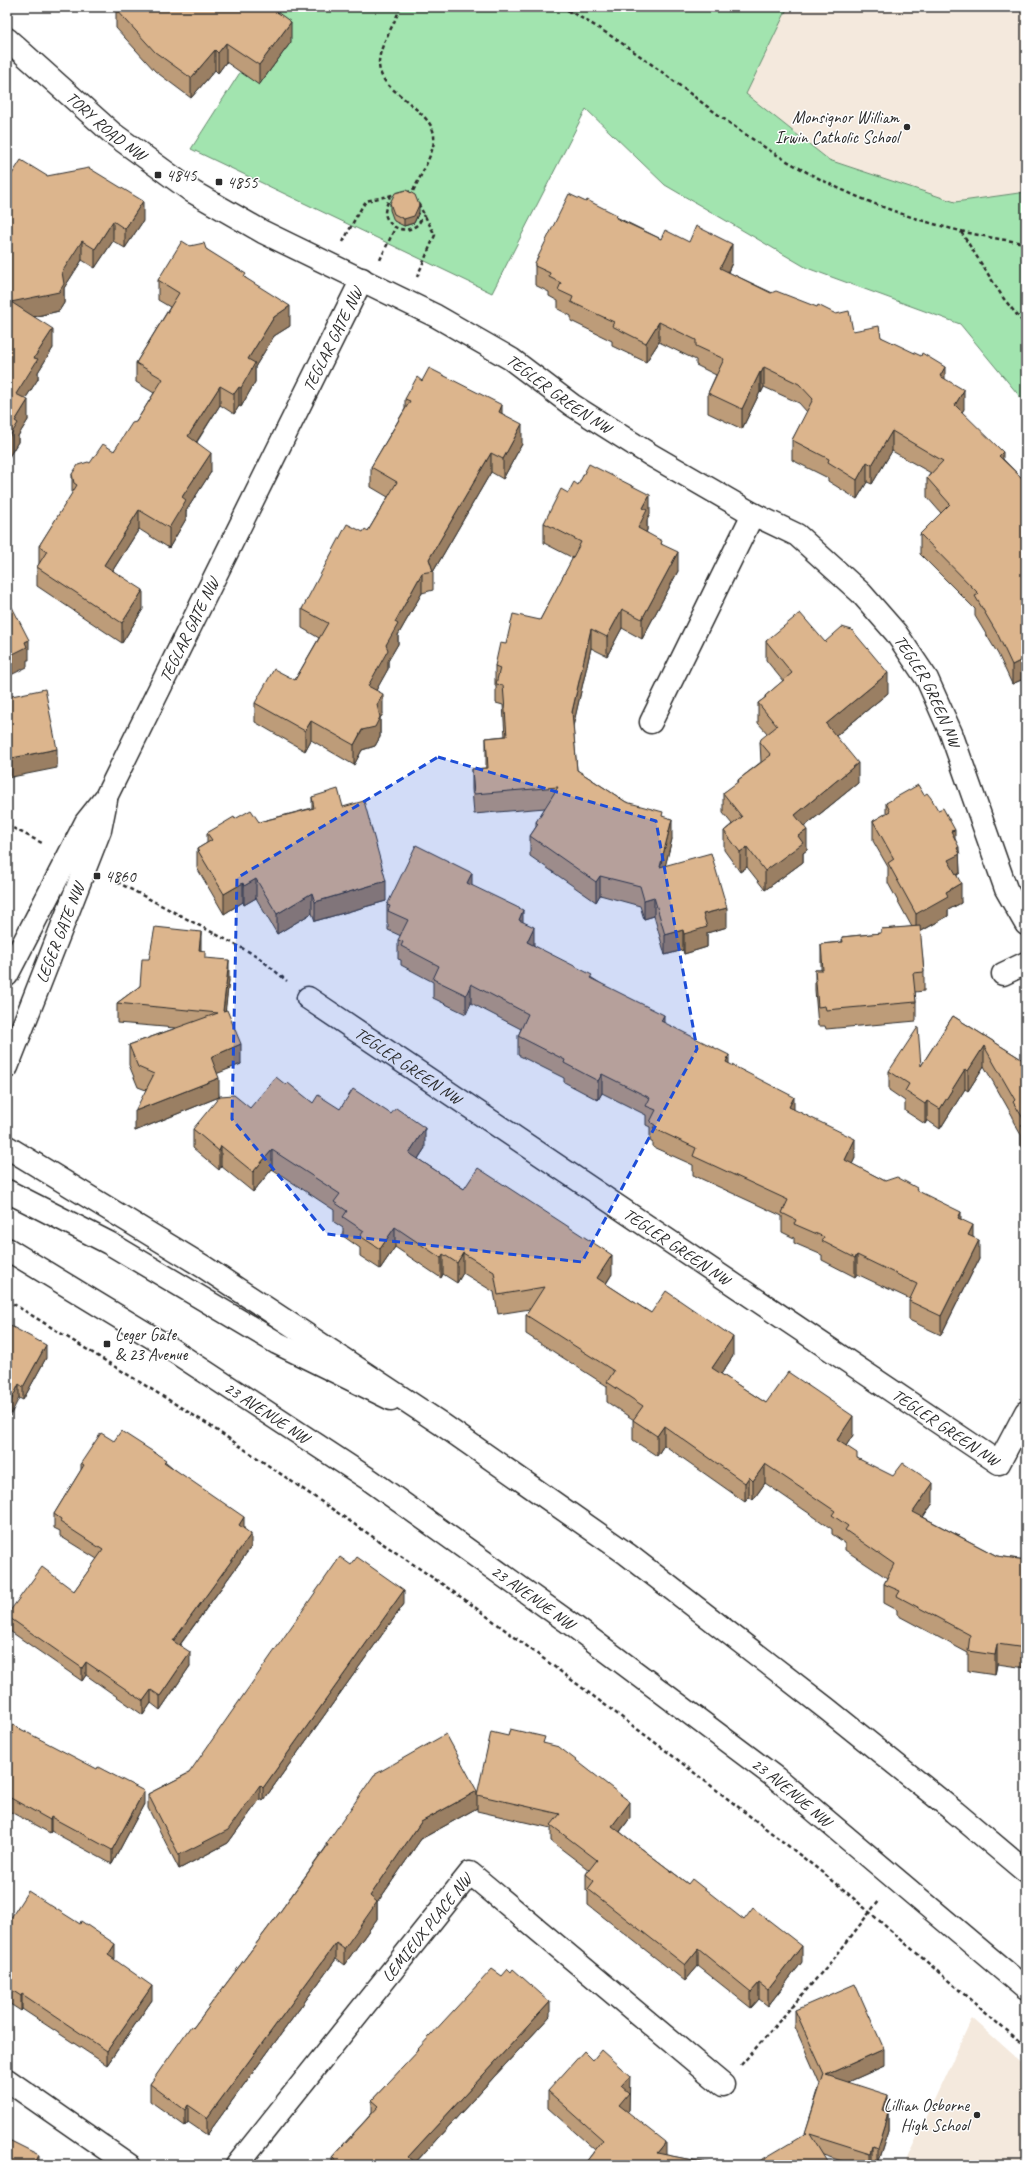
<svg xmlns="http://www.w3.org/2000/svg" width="1033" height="2172" font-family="Caveat,sans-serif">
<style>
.built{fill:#f4e9dd}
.green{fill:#a2e4af;stroke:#66886d}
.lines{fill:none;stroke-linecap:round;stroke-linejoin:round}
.minor-casing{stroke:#2b2b2b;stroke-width:25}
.major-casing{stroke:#2b2b2b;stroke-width:25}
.path{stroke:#2b2b2b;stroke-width:2.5;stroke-dasharray:4 3;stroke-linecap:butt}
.minor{stroke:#fff;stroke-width:22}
.major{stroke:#fff;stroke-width:22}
.wall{fill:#bd9c79;stroke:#2b2b2b}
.shaded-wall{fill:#9a7f63;stroke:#2b2b2b}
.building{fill:#dcb58d;stroke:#2b2b2b}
.marked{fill:#1d4ed8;fill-opacity:0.2;stroke:#1d4ed8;stroke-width:3;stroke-dasharray:8 5;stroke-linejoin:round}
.poi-dot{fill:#2b2b2b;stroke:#fff;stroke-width:1.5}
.labels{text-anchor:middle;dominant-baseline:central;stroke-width:3;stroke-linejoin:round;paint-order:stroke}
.poi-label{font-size:17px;fill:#2b2b2b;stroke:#fff;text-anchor:start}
.street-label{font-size:17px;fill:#2b2b2b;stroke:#fff}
</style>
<rect width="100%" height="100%" fill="#fff"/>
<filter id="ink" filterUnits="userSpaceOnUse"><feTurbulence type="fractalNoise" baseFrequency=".025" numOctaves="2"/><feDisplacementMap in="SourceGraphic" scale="8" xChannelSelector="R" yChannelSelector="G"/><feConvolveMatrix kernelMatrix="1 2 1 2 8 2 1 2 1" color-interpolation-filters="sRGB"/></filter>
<g filter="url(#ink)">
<path class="built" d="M788,7h238v185l-71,10 -126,-42 -83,-66z
M972,2018l54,48v99h-122z"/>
<path class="green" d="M282,7h506l-42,87 83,66 126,42 71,-10v212l-66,-80 -153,-56 -142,-83 -79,-76 -94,184 -301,-144z"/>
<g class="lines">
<g class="minor-casing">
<g id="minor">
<path id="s1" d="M7,39l105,94 81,59 70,40 173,84 75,43 61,46 79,50 102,59 44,21 64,58 35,40 31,46 24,54 55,156 20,35"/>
<path d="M651,722l102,-208"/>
<path d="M1003,974l23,-11"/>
<path id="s2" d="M7,975l79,-153 20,-25 256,-518"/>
<path id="s3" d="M308,998l691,465 27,-51"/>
<path id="s4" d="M7,1067l93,-237 6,-30"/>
<path d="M7,1191l102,52 168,100 114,56"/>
<path d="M7,2080l122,85"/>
<path id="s5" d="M237,2165l233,-292 253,212"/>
</g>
</g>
<g class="major-casing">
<g id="major">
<path d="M7,1147l197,120 236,156 187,131 200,155 128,103 71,60"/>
<path id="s6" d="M7,1249l153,93 210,138 205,147 201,151 250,211"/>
</g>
</g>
<path class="path" d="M400,7c-7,26 -36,53 -11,79 53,45 57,41 24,105l-5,1
M561,7c68,34 122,84 184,127 83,58 180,96 281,109
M390,195c-1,5 -5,13 -5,18 2,13 18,21 29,14 5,-2 7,-8 10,-12
M961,232l43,67 22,27
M343,242l14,-27 9,-14 31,-7
M380,260l15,-32
M417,277l18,-42 -17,-32
M7,825l37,19
M117,882l140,74 30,25
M7,1300l199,123 258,176 205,154 168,131 189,164
M741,2065l95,-109 43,-56"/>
<use href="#minor" class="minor"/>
<use href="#major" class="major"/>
</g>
<path class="wall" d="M116,9l175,33 -32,43 -33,-23 -8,11 -3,-3 -24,28 -36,-27 -39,-43z
M47,176l96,45 -18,27 -12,-7 -18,27 -13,-8 -18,28v15l-5,8 -25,6 19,31 -15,24v7l-13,20 3,21 -10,16v6l-11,18z
M586,202l75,37 71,24 -4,9 125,59 28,6 64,42 19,30 -2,3 41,47 23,23v196l-14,6 -14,-30 -23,-38v-7l-55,-55v-20l21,-21 -14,-16v-19l4,-5 -39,-22 -20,33 -5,-2 -10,17 -29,-18v-3l-36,-18v-20l15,-28 -8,-9 -35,-16 -3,6 -1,-1 -18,37 -34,-16v-20l8,-18 -20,-10v-5l-37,-18 -13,20 -34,-16v-5l-41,-20v-5l-13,-7v-8l-9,-5v-4l-14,-7v-22z
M390,203l29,9 -5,11 -10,3 -10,-5 -4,-11z
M190,246l16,3 40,29 44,48 -16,10 -19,31v15l-14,25 -2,-1 -5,8 -14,-9 -23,37 14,30 -25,39v8l-17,29 -30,-19 -26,41 30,39 -21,34 -85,-57v-19l2,-3v-18l33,-52v-20l42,-23 22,-29 18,-29 -18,-11v-19l34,-56 -12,-7v-20z
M422,381l80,32 20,31 -19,35 -12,-7 -58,100v18l-11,3 -24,42v9l-10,17v8l-12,21 7,24 -3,4v19l-5,9 -13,4 -8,15 -43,-25 -6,11 -50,-29v-19l40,-23 24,-42 -17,-10v-19l66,-78 20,-34 -17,-10v-20l34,-58v-10z
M578,485l72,29 -3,6v10l-1,2 16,12 16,27 -36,68 -20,-11 -15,28 -16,-8 -18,78 4,44 49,32 37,15 9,22 -7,27 62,61 -20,6v14l-23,7 -1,-4 -18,5 -11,-39 -10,3 -4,-13 -40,-11 -4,7 -66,-46v-20l6,-9v-5l9,-14 -71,6 -2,-25v-20l14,-1v-30l19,-2 -2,-31 -7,-2v-17h-1v-20l11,-22 34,-24 33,-62 -29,-15v-20l24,-30z
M766,641l59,1 63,51 -52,43 22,47 -54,44 3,23 -4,3v9l-38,28 -18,-23 -7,5 -16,-22v-19l8,-7 -9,-11v-20l15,-10v-3l23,-18 -1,-20 8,-8 -10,-11v-20l7,-5v-2l18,-15 -17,-21z
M924,795l31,43 4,15 1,20 -3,2 4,28 -13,7v6l-28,16 4,40v19l-9,1 1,10v19l-90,8 -1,-3h-7l-3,-36v-20h6v-26l21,-2v-5l39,-4v-4l31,-2 -24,-44v-16l-15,-26v-20l13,-7v-11z
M312,797l31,10 43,94 -71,20 -3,-8 -35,21 -21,-36 -12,7 -1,-3 -19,12 -27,-46v-19l10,-6v-10l28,-14 24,3 53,-14z
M472,886l51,36 11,24 58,32 137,86 65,46 61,48 -3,6 33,17 32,9 44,29 12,18 6,22 -38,76 -32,-15v-19l1,-2 -53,-25 -2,3 -33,-17v-5l-28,-12v-5l-12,-6v-16l-89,-41v-10l-40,-18v-4l-3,-2v-14l-4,-2v-10l-44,-22 -4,7 -34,-18v-4l-46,-23v-19l3,-7 -50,-26 -5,11 -33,-16v-16l-32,-17v-5l-3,-1v-19l3,-4 -13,-6v-6h-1v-19z
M201,951l4,7 24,22 -4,30 16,54 -24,9 2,24 -84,34 11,-41 -8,-3 -9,-22v-20l47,-17 -59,-5v-20l23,-17 9,-27z
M953,1016l73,46v-1v92l-5,-8v-10l-8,-14v-4l-29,-51 -16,25 -3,-2 -25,40 -13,-9 -2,4 -20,-13v-10l-16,-11v-19l32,-5z
M286,1085l27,18 27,6 85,39 -7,11 46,30 148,85 -6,10 45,29 82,43 -12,18 45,29 87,32 -7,11 11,12 76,45 -10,14 74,39 29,4v108l-29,-4 -2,11 -27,-4v-18l-71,-38v-5l-13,-7v-19l3,-6 -42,-28v-7l-13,-9v-5l-67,-46 -12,17 -4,-3 -4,5 -81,-57 -7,11 -24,-16v-20h1l-27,-18v-16l-81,-52v-19l4,-6 -32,5 -4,-22 -31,-19 -6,10 -14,-9 -2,4 -46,-31 -15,22 -20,-13v-8l-17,-12v-8l-9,-6v-12l-62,-41 -19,23 -32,-26 -2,4 -26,-22v-19l57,-21z
M7,1324l39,34 -23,42 -4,-2z
M114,1441l52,21 78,66 7,19 -71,98 10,21 -30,44 -9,-7 -8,12 -57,-40 -4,6 -75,-52v-14l67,-24 23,-32 -37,-23v-5l-6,-3v-14l27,-44v-7z
M404,1604l-141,197 -3,-2 -32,44 -49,26 -31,-61v-14l41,-21z
M7,1722l137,82 -32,60 -61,-33 -1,2 -43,-23z
M508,1736l37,8 85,74 -10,14 68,52 56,36 58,42 -34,44 -9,-7 -8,9 -53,-42 -13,15 -97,-76v-13l-2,-2v-16l3,-4 -38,-29v-13l-74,-17v-3l-56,31 -44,64v16l-33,46 -8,-6 -129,176 -19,-13 -3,4 -35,-25v-17l43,-56 84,-112 49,-69v-3l151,-51z
M7,1923v1l108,34 -1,2 38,40 -45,65 -85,-56 -1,2 -14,-9z
M795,2010l89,56 -36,16 40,29v19l-11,34 -5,-1 -1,2h-17l-31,-10 -18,-21 15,-50 -25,-57z
M550,2016l-135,147v2h-83v-8l40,-44v-13l46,-48v-3z
M593,2060l37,33 -1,1v16l-2,2 39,43 51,10h-131v-3l9,-12 -47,-42v-17z"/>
<path class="shaded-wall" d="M291,22v20l-32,43v-20z
M226,43v19l-8,11v-20z
M215,50v20l-24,28v-20z
M143,201v20l-18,27v-19z
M419,205v7l-5,11 -10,3v-7z
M113,221v20l-18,27v-19z
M82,241v19l-18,28v15l-5,8 -48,11v-20z
M732,244v19l-12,24v-19z
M290,306v20l-16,10 -19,31v15l-14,25v-19l7,-29 26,-42z
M659,322v20l-13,20v-19z
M53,329v19l-15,24v7l-22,34v-19l18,-36z
M764,367v20l-3,6v-20z
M945,367v19l-5,-10z
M760,372v20l-18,37v-20z
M220,386v19l-32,50v-19z
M239,387v19l-5,8v-20z
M964,390v19l-9,15v-19z
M28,400v20l-10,16v6l-11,18v-19l8,-20z
M502,405v20l-3,-13z
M522,424v20l-19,35v-20z
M892,431v20l-20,33v-19z
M1003,452v20l-4,-16z
M211,453v19l-25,39v8l-17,29v-20l13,-31z
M491,453v19l-58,100 -4,-13z
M867,462v20l-10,17v-19z
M650,495v19l-3,6v10l-9,18v-20l5,-20z
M139,510v19l-35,55v-19z
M678,552v19l-36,68v-20z
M422,573v20l-24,42v9l-10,17v8l-20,36v-19l18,-41 9,-23z
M143,590v19l-21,34v-20z
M622,609v19l-15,28v-19z
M591,629v19l-19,83v-19z
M29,640v20h-2v7l-20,10v-20l18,-15z
M1026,658v20l-14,6v-19z
M888,673v20l-62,51v-20z
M383,694v20l-3,4v19l-5,9 -13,4 -8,15v-20z
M311,721v19l-6,11v-20z
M57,749v19l-50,10v-19z
M858,763v20l-63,51v-19z
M672,819v20l-12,48v-20z
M807,830v20l-4,3v9l-38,28v-19l33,-35z
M955,830v19l-4,-18z
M747,847v20l-7,5v-20z
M959,847l1,26 -12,7v-20l9,-12z
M472,873v19l-5,-9z
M600,876v19l-4,7v-20z
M256,879v19l-12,7v-19z
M386,881v20l-71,20v-19z
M243,883v19l-19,12v-20z
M961,883v20l-13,7v6l-32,18v-20l30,-22z
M312,893v20l-35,21v-20z
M654,897v19l-10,3v-19z
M727,908v19l-20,6v14l-23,7v-20l19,-20z
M523,910v19l-4,-9z
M534,927v19l-7,-4z
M683,930v20l-18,5v-20z
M201,932v20l-2,-2z
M229,960v20l-6,51v-20z
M471,984v19l-5,11v-19z
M664,1015v19l-3,-13z
M241,1044v20l-30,12v-19z
M984,1046v20l-16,25v-20z
M729,1055v19l-3,-12z
M965,1069v20l-25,40v-20z
M602,1074v19l-4,7v-19z
M219,1078v19l-84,34v-20z
M794,1097v19l-5,-9z
M927,1101v19l-2,4v-20z
M425,1128v20l-16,24v-19z
M855,1139v19l-10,21v-19z
M221,1146v20l-2,4v-19z
M272,1150v19l-19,23v-20z
M961,1212v19l-3,-13z
M973,1225v19l-5,-9z
M395,1227v20l-15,22v-20z
M979,1240v19l-38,76v-19z
M463,1253v20l-6,10v-20z
M443,1254v20l-2,4v-20z
M612,1255v19l-15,23v-19z
M857,1255v19l-2,3v-19z
M733,1337v19l-21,32v-20z
M46,1345v13l-23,42v-13z
M19,1384v14l-12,24v-13z
M853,1416v19l-16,25v-20z
M664,1426v19l-7,11v-20z
M765,1464v19l-12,17v-19z
M749,1477v20l-4,5v-19z
M933,1483v20l-20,28v-19z
M244,1517v13l-5,-5z
M251,1534v13l-78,107v-13z
M404,1590v14l-141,197v-13z
M997,1644v20l-2,11v-20z
M190,1652v14l-30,44v-14z
M86,1662v13l-4,6v-13z
M151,1690v13l-8,12v-14z
M260,1785v14l-32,44 -49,26v-14z
M144,1791v13l-32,60v-14z
M477,1791v17l-56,31 -44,64v16l-33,46v-16l26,-53 51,-74z
M630,1802v16l-18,24v-16z
M51,1817v14l-1,2v-13z
M336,1943v16l-129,176v-17z
M115,1944v14l-7,11v-14z
M802,1946v16l-34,44v-16z
M698,1949v17l-13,15v-16z
M759,1983v16l-8,9v-16z
M152,1986v14l-45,65v-14z
M22,1994v15l-1,2v-15z
M550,2002v14l-137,149 -5,-8z
M884,2049v17l-58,26v-17z
M630,2076l-1,34 -10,12v-17l2,-19z
M888,2095v16l-5,17v-17z
M188,2105v17l-3,4v-16z
M888,2113v17l-11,34v-16z
M666,2142v16l-9,-5z
M872,2146v17l-1,2h-1v-12z
M39,2155v10h-5z"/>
<path class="building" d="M118,7h152l21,15 -32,43 -33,-22 -8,10 -3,-3 -24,28 -36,-26 -39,-43z
M21,160l26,16 42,-8 54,33 -18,28 -12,-8 -18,28 -13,-8 -20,31 2,12 -5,8 -48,10 42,27 -19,29 4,1 -22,35 12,6 -13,21 3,2 -11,18v-259z
M406,190l9,5 4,10 -5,11 -10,3 -10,-5 -4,-11 5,-10z
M569,194l17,8 1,-2 30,15 -1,3 45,21 4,-9 24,12 7,-16 36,18 -12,24 51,25 5,-2 41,16 1,-2 18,9 13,-3 4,20 26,-5 2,11 40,19 1,-3 23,14 -5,9 24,14 -9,15 48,47 -4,4 27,26v176l-14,7 -14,-30 -23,-39 4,-2 -59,-60 30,-30 -23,-26 16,-17 -51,-30 -20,34 -5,-3 -10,18 -29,-18 1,-3 -37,-19 21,-41 -14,-15 -35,-17 -3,6 -1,-1 -18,37 -34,-16 16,-34 -28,-13v-6l-37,-18 -13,21 -34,-17 2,-4 -43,-20 2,-5 -15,-7 3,-7 -12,-6 1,-4 -15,-7v-3z
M182,241l8,5 14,-3 2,6 40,25 -2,3 46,29 -16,11 -26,42 7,4 -14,25 -2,-1 -5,7 -14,-8 -32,50 23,17 -29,44 4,3 -17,28 -30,-18 -35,55 39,25 -21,33 -85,-56 10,-16 -8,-5 38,-61 -3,-2 -2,-9 6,-9 10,-3 2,1 13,-19 11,7 18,-28 4,-1 27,-43 -27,-16 43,-70 -21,-13z
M429,368l73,37 -3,7 23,12 -19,35 -12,-6 -62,106 4,12 -11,2 -27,49 3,2 -12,21 2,5 -20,36 15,8 -6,11 3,12 -5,10 -13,3 -8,15 -43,-24 -6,10 -50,-28 19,-34 21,11 33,-57 -26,-14 45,-85 16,8 2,-3 3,2 29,-49 -26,-15 39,-66 -5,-2 12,-22 5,4z
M589,464l61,31 -7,13 4,2 -9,18 24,13 -1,3 17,8 -36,67 -20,-10 -15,28 -16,-8 -19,83 5,58 49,32 37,10 -1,4 10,3 -12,48 51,-14 16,55 -24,6 4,13 -23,7 -1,-4 -18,5 -11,-38 -10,3 -4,-14 -40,-10 -4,6 -66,-46 8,-12 -2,-2 22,-35 -84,7 -2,-25 16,-1 -2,-30 21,-2 -4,-51 -7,-1 4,-16 -5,-2 5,-23 6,1 7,-30 27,6 41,-78 -37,-19 17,-34 7,4 6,-11 4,3z
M7,607l2,4 3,-4 17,33 -4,2 2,5 -20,10z
M800,613l25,29 17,-15 10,3 36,43 -62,51 32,39 -63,52 12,15 -9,6 5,7 -38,28 -18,-24 -7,5 -16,-21 18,-14 -19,-24 16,-12 -1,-1 33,-25 -11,-13 1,-3 16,-13 -19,-23 8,-6 -1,-1 27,-23 -26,-32z
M45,689l12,60 -50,10v-62z
M918,785l6,10 3,-2 4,5 7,12 5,-2 12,22 -4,1 8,16 -2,1 3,6 -12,6 13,23 -15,9 2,4 -32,18 -28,-51 6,-4 -21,-38 17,-10 -4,-8z
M338,789l5,18 21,-6 22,80 -71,21 -3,-9 -35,21 -21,-35 -12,7 -1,-3 -19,11 -27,-45 15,-9 -5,-7 27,-16 1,2 16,-9 8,12 55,-14 -2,-11z
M416,845l56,28 -5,10 56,27 -4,10 15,7 -7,15 65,33 -2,3 74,37 -3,6 68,34 -3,7 68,35 -5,10 66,32 -10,21 40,21 12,-4 20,11 -1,2 45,22 -3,6 15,7 -5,10 11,5 -38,76 -32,-15 8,-17 -60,-29 -2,3 -33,-17 2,-4 -30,-13 2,-4 -14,-7 6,-13 -95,-44 3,-8 -43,-20 2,-3 -5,-3 6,-12 -10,-4 4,-8 -48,-24 -4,7 -34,-18 1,-3 -47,-24 10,-22 -57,-30 -5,11 -33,-16 6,-13 -38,-20 2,-4 -5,-2 10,-20 -20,-9 2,-5 -3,-1z
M920,926l4,46 -11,1 3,29 -90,8 -1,-4 -7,1 -3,-37h8l-2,-26 22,-2 -1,-5 39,-4v-4z
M155,927l46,5 -2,18 6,1v7l24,2 -6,51 4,-1 14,34 -30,13 8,21 -84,33 19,-37 -16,-7 -9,-22 89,-32 -101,-10 23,-17 2,-27h7z
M953,1016l73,46v-1v72l-5,-8 5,-2 -13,-21 2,-2 -31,-54 -16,25 -3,-2 -25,40 -13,-8 -2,3 -20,-13 4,-7 -20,-13 29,-44 3,39z
M276,1077l10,8 2,-2 25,20 5,-8 22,14 13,-20 38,25 5,-6 29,20 -16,25 55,36 14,-21 134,87 -15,23 54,35 15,-22 67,46 -21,31 54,35 22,-31 65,44 -16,24 20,13v5l36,18 10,-13 30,20 -20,29 84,44 29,4v88l-29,-4 -2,11 -27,-4 2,-16 -73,-39 3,-5 -16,-7 10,-20 -49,-34 3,-4 -16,-11 3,-4 -70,-47 -12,17 -4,-4 -4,6 -81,-57 -7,10 -24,-16 10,-14 -36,-24 7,-11 -88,-56 18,-28 -46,8 -4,-23 -31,-19 -6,10 -14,-9 -2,4 -46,-31 -15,22 -20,-13 4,-5 -21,-14 4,-6 -13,-9 6,-8 -68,-44 -19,22 -32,-26 -2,5 -26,-22 27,-33 14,-1 16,13z
M7,1324l39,21 -23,42 -4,-3 -12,25z
M121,1431l45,29 -2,2 80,55 -5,8 12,9 -78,107 17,11 -30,44 -9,-6 -8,11 -57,-39 -4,6 -75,-52v-1l35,-48 32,24 29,-41 -43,-28 1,-3 -7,-5 30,-49 -3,-2 20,-30 13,8z
M340,1557l11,8 6,-8 47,33 -141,198 -3,-3 -32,45 -49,25 -31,-61 41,-21z
M7,1722l90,47 1,-2 46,24 -32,59 -61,-33 -1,3 -43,-24z
M510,1729l35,8 -2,6 16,4 71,55 -18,24 76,58 4,-5 52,41 9,-12 49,38 -34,44 -9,-7 -8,9 -53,-43 -13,16 -97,-76 6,-8 -8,-7 11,-14 -46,-35 9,-11 -83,-19 14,-63 17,4z
M446,1734l31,57 -56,31 -51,74 7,6 -33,47 -8,-6 -129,175 -19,-13 -3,5 -35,-26 41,-58 2,2 84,-112 51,-71 -2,-1 48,-69z
M28,1891l52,33 1,-3 34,23 -7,11 44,31 -45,65 -85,-57 -1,2 -14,-9v-64v1z
M492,1969l10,7 6,-7 3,3 2,-3 37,33 -142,155 7,6 -2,2h-73l-8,-8 47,-51 -7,-6 47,-50 -1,-1z
M855,1984l29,65 -58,26 62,20 -5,16 5,2 -11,35 -5,-2 -2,7 -60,-19 19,31h-76l54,-32h-2l19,-59 -29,-64z
M601,2050l29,26 -9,10 8,7 -10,12 47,37 -9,11 60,12h-127l-4,-3 17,-22 -55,-49 36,-40 9,9z
M7,2139l32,16 -5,10h-27z"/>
</g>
<path class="marked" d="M438,757l218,64 41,228 -115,213 -255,-28 -95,-115 5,-241z"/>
<g class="poi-dot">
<circle cx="907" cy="127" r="4"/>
<rect x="154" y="171" width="8" height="8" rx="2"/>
<rect x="215" y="178" width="8" height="8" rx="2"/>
<rect x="93" y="872" width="8" height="8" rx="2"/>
<rect x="103" y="1340" width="8" height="8" rx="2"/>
<circle cx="977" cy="2115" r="4"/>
</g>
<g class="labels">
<g class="poi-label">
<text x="899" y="117" text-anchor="end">Monsignor William<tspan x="899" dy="20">Irwin Catholic School</tspan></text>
<text x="166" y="175">4845</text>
<text x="227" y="182">4855</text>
<text x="105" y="876">4860</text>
<text x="115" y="1334">Leger Gate<tspan x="115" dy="20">&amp; 23 Avenue</tspan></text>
<text x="969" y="2105" text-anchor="end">Lillian Osborne<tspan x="969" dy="20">High School</tspan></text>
</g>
<g class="street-label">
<text stroke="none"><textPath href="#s1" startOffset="132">TORY ROAD NW</textPath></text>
<text stroke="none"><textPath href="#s2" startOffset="715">TEGLAR GATE NW</textPath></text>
<text stroke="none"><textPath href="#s1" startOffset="660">TEGLER GREEN NW</textPath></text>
<text stroke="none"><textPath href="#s2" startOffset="391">TEGLAR GATE NW</textPath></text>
<text stroke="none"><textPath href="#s1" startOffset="1143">TEGLER GREEN NW</textPath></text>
<text stroke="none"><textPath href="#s4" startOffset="144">LEGER GATE NW</textPath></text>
<text stroke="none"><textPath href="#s3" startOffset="121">TEGLER GREEN NW</textPath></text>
<text stroke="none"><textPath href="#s3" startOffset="445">TEGLER GREEN NW</textPath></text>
<text stroke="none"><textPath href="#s6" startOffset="307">23 AVENUE NW</textPath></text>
<text stroke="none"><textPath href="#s3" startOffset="769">TEGLER GREEN NW</textPath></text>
<text stroke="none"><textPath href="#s6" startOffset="631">23 AVENUE NW</textPath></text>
<text stroke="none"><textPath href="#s6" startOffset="955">23 AVENUE NW</textPath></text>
<text stroke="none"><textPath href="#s5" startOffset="304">LEMIEUX PLACE NW</textPath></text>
</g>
</g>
<rect width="1033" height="2172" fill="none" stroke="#fff" stroke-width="24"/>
<rect x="12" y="12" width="1009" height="2148" fill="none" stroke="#2b2b2b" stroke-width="1.5" filter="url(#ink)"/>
</svg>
